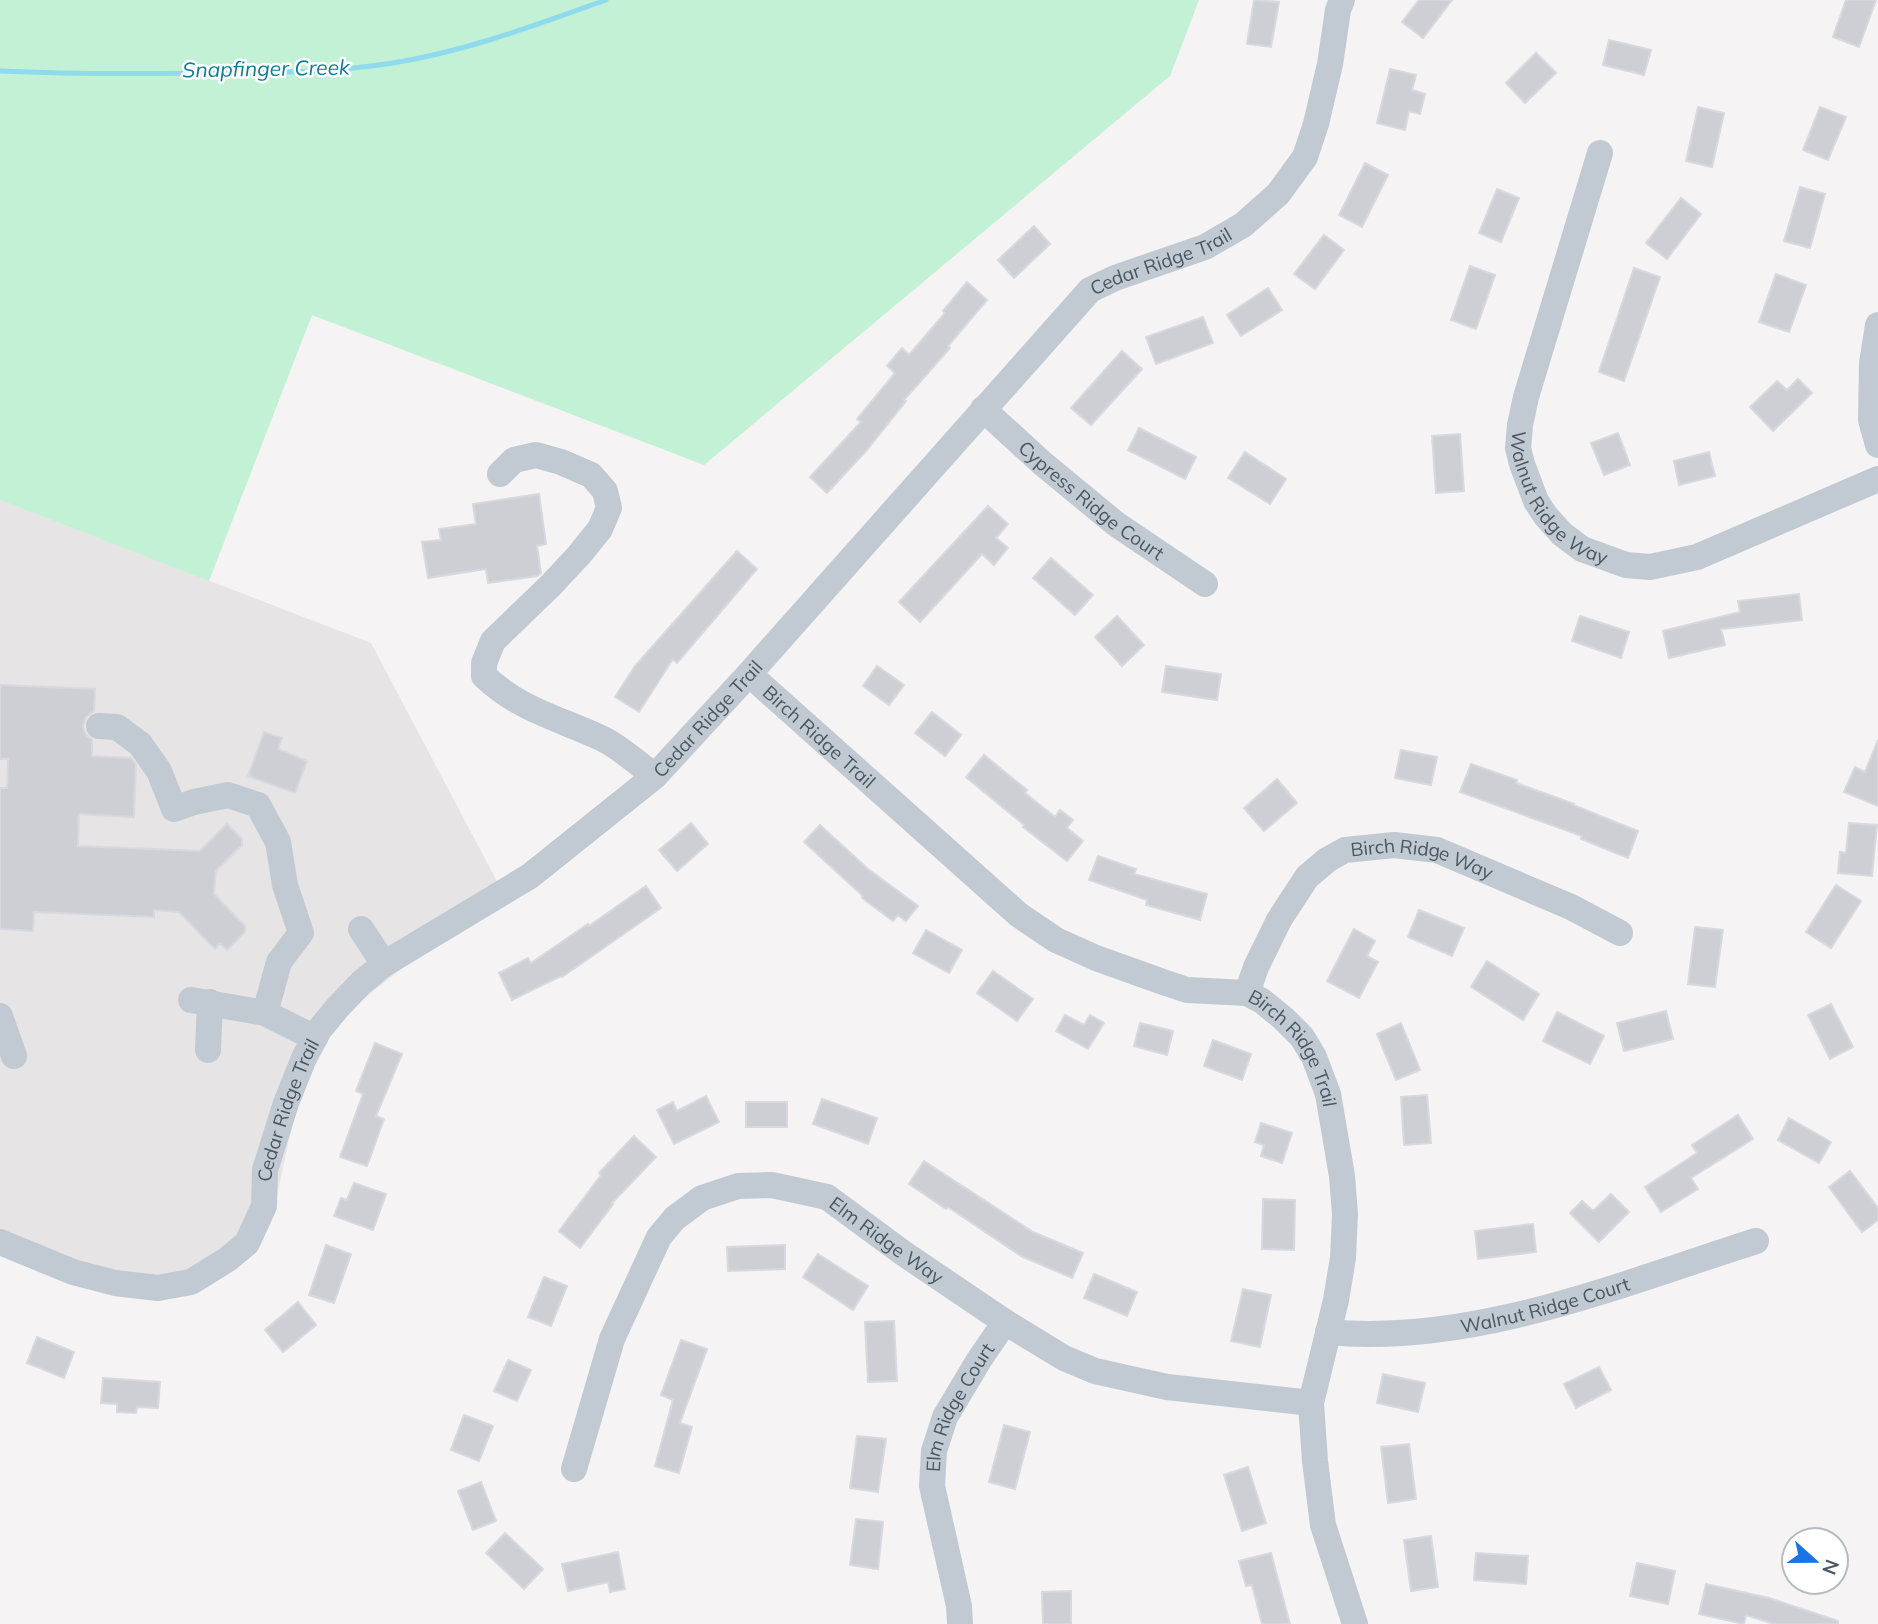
<svg xmlns="http://www.w3.org/2000/svg" width="1878" height="1624" font-family="Mulish,sans-serif">
<style>
.education{fill:#e6e4e5}
.green{fill:#c3f1d5}
.lines{fill:none;stroke-linecap:round;stroke-linejoin:round}
.stream{stroke:#90daee;stroke-width:5}
.building{fill:#cdcfd5;stroke:#d7d9de;stroke-width:2}
.minor{stroke:#c1cad2;stroke-width:26}
.labels{text-anchor:middle;dominant-baseline:central;stroke-width:5;stroke-linejoin:round;paint-order:stroke}
.street-label{font-size:19px;fill:#4a5661;stroke:#fff}
.water-label{font-size:21px;font-style:italic;fill:#0c7c9b;stroke:#fff}
</style>
<rect width="100%" height="100%" fill="#f5f3f3"/>
<path class="education" d="M0,500l371,143 130,246 -191,153 -34,158 -102,93 -174,-54z"/>
<path class="green" d="M0,0h1199l-29,76 -466,389 -392,-150 -103,266 -209,-81z"/>
<g class="lines">
<path class="stream" d="M0,71c67,3 134,3 202,2 64,0 127,0 191,-10 74,-12 143,-38 213,-63"/>
</g>
<path class="building" d="M1254,0l25,2 -8,45 -24,-3z
M1419,0h33l-29,38 -21,-16z
M1846,0h30l-17,47 -26,-10z
M1609,40l42,10 -7,25 -41,-10z
M1536,53l20,20 -31,30 -19,-20z
M1390,69l26,6 -4,15 13,4 -5,20 -11,-3 -4,19 -28,-7z
M1698,107l26,6 -12,54 -26,-6z
M1820,107l26,10 -18,43 -25,-10z
M1365,163l23,12 -26,52 -23,-12z
M1800,187l25,7 -15,54 -26,-7z
M1497,189l22,9 -18,44 -22,-9z
M1681,198l20,16 -34,45 -21,-16z
M1034,226l16,18 -36,34 -16,-18z
M1324,235l20,15 -29,39 -21,-15z
M1470,266l25,9 -19,54 -25,-9z
M1634,268l26,9 -36,104 -25,-9z
M1776,274l30,11 -17,47 -30,-10z
M967,282l20,18 -39,46 2,2 -46,52 2,1 -40,50 -39,42 -17,-16 51,-55 -4,-3 38,-46 -8,-7 15,-18 7,7 36,-42 -2,-2z
M1268,288l14,22 -41,26 -14,-21z
M1203,317l10,26 -57,21 -10,-27z
M1122,351l20,18 -51,56 -20,-17z
M1798,379l14,14 -39,38 -23,-24 27,-26 10,9z
M1139,428l57,29 -11,22 -57,-29z
M1618,433l12,32 -26,10 -13,-32z
M1460,434l4,57 -28,2 -4,-57z
M1245,452l41,27 -16,25 -42,-26z
M1709,452l6,24 -36,9 -5,-24z
M539,494l7,50 -9,2 4,27 -4,3 -49,7 -2,-14 -58,9 -6,-36 19,-2 -2,-11 37,-5 -3,-20z
M988,506l20,18 -12,14 12,10 -14,17 -12,-11 -62,68 -21,-20z
M737,551l20,18 -80,94 -4,-4 -34,53 -24,-15 20,-31z
M1051,558l42,37 -18,20 -42,-37z
M1799,594l3,26 -81,9 4,16 -56,13 -6,-27 77,-19 -2,-11z
M1117,616l27,29 -22,21 -27,-29z
M1580,616l49,16 -8,26 -49,-17z
M877,666l27,19 -15,20 -26,-19z
M1166,666l55,8 -4,26 -55,-8z
M0,685l95,4 -1,22 -8,6 -3,9 2,8 7,6v16l39,2 5,7 -2,52 -55,-3 -1,32 122,5 27,-27 15,15v6l-26,26 -2,23 31,32v6l-18,18 -7,-7 -5,6 -36,-37 -25,-2v7l-120,-5 -1,19 -33,-2v-141h7l1,-29h-8z
M932,712l29,23 -16,21 -30,-23z
M264,732l18,6 -4,11 29,12 -12,32 -47,-17z
M1878,740v66l-34,-14 11,-25 10,5z
M1401,750l36,7 -6,28 -36,-7z
M984,755l43,35 -2,3 30,24 5,-7 13,10 -6,8 16,13 -16,20 -44,-34 1,-2 -58,-48z
M1471,764l46,16 -1,3 58,21 -1,1 65,26 -10,27 -47,-19 1,-3 -122,-44z
M1277,779l20,24 -33,28 -20,-23z
M691,823l17,21 -31,27 -18,-21z
M1849,823l28,2 -5,51 -34,-3 2,-21 6,1z
M820,825l48,44 50,37 -12,15 -8,-6 -5,6 -31,-23 1,-2 -59,-54z
M1098,856l38,13 -2,5 73,20 -7,26 -54,-15 1,-5 -58,-20z
M1836,885l25,16 -30,47 -25,-16z
M646,886l15,22 -99,69 -1,-1 -49,24 -13,-27 29,-15 3,5 57,-39 1,2z
M1419,910l45,18 -12,28 -44,-19z
M1695,927l28,3 -8,57 -27,-3z
M1354,929l21,12 -8,15 11,6 -19,36 -32,-17z
M926,930l36,20 -13,23 -36,-20z
M1487,961l52,33 -16,26 -52,-33z
M993,971l40,28 -16,22 -40,-28z
M1831,1004l22,43 -23,12 -22,-44z
M1666,1011l7,28 -49,12 -7,-28z
M1557,1012l47,24 -14,28 -47,-23z
M1065,1015l19,10 6,-10 14,8 -16,26 -32,-18z
M1140,1023l33,8 -6,24 -33,-9z
M1401,1023l19,47 -24,10 -19,-46z
M1213,1040l38,14 -9,26 -38,-14z
M375,1043l27,11 -26,62 8,3 -17,47 -27,-9 23,-63 -7,-3z
M1427,1095l4,48 -27,2 -3,-48z
M706,1096l13,26 -45,22 -17,-34 16,-8 4,9z
M822,1099l55,19 -9,26 -55,-20z
M746,1102h41v25h-41z
M1738,1115l15,24 -62,39 7,11 -37,23 -16,-25 52,-34 -5,-8z
M1789,1118l42,24 -12,21 -41,-23z
M1261,1123l31,10 -10,30 -21,-7 3,-11 -9,-3z
M634,1136l22,21 -44,46 1,1 -33,44 -21,-17 42,-56 -2,-2z
M924,1161l109,71 50,21 -11,25 -51,-22 -73,-49 -2,2 -37,-25z
M1850,1171l28,37v12l-16,12 -33,-45z
M354,1183l32,11 -13,36 -39,-14 7,-18 6,2z
M1611,1194l18,18 -30,30 -29,-29 12,-12 11,10z
M1263,1199l32,1 -1,50 -32,-1z
M1533,1224l3,28 -58,7 -3,-28z
M326,1245l25,9 -17,49 -25,-8z
M785,1245v24l-57,2 -1,-24z
M818,1254l50,32 -15,24 -50,-33z
M1094,1274l43,18 -10,24 -43,-18z
M544,1277l23,9 -16,40 -23,-9z
M1243,1289l28,6 -11,52 -29,-6z
M298,1302l18,23 -33,27 -18,-22z
M894,1321l3,60 -29,1 -3,-60z
M37,1337l37,15 -10,26 -37,-15z
M681,1340l26,9 -27,74 12,4 -13,46 -24,-7 18,-66 -12,-5z
M508,1360l23,10 -14,31 -23,-10z
M1599,1367l12,23 -35,18 -12,-24z
M1383,1374l42,9 -7,29 -41,-9z
M103,1378l57,4 -2,26 -21,-1 -1,6 -19,-1v-8l-16,-1z
M464,1415l29,11 -14,35 -28,-11z
M1004,1425l26,7 -15,57 -26,-7z
M857,1436l29,3 -8,53 -28,-4z
M1409,1444l7,55 -28,4 -7,-56z
M1248,1467l18,56 -24,8 -18,-56z
M481,1482l15,39 -23,9 -15,-39z
M856,1519l27,3 -5,47 -28,-4z
M505,1533l38,36 -19,20 -38,-36z
M1431,1536l7,51 -27,4 -7,-51z
M618,1552l7,37 -15,3 -2,-10 -40,9 -6,-27z
M1271,1553l19,71h-28l-10,-39 -6,1 -7,-25z
M1476,1553l52,3 -2,28 -52,-4z
M1637,1563l38,8 -7,33 -38,-8z
M1706,1584l63,14 69,23v3h-64l-28,-9 -2,9 -45,-10z
M1071,1591v33h-28l-1,-32z"/>
<g class="lines">
<g class="minor">
<path id="s1" d="M1600,153l-74,244 -6,28 -2,23 4,16 14,37 9,14 17,19 20,15 44,16 24,2 47,-10 181,-78"/>
<path d="M1878,325l-6,38 -1,57 7,25"/>
<path id="s2" d="M983,409l59,54 74,61 89,60"/>
<path d="M500,474l14,-14 22,-5 25,7 30,13 14,16 4,17 -9,21 -21,26 -28,30 -58,56 -9,22v13c36,34 74,42 117,62 18,8 37,26 54,38"/>
<path id="s3" d="M749,674l270,241 37,25 40,18 67,24 24,8 60,3 15,8 21,17 19,19 12,20 14,37 14,82 3,38 -2,44 -7,42 -25,103 4,58 8,64 32,99"/>
<path d="M99,726l18,1 23,17 19,27 15,38 20,-7 34,-7 30,10 20,37 7,43 16,48 -22,29 -14,51"/>
<path d="M361,929l23,35"/>
<path id="s4" d="M1247,993l9,-26 23,-47 28,-43 20,-17 18,-10 49,-5 43,5 134,57 49,26"/>
<path d="M191,1000l74,13 50,25"/>
<path d="M0,1016l14,40"/>
<path d="M208,1050l2,-48"/>
<path id="s5" d="M0,1242l73,30 42,11 43,5 33,-6 37,-23 19,-16 17,-37 1,-36 21,-67 18,-45 15,-28 19,-23 23,-24 23,-19 146,-88 125,-100 94,-102 341,-384 25,-12 90,-31 38,-22 35,-31 27,-37 11,-33 14,-60 8,-54 4,-10"/>
<path id="s6" d="M1328,1332c144,14 293,-48 428,-91"/>
<path id="s7" d="M574,1469l38,-130 47,-102 16,-19 27,-20 36,-12 34,-1 55,12 76,56 102,69 59,36 31,13 72,16 144,16"/>
<path id="s8" d="M960,1624l-1,-18 -27,-120 2,-35 11,-34 34,-57 26,-38"/>
</g>
</g>
<g class="labels">
<g class="street-label">
<text stroke="none"><textPath href="#s5" startOffset="1647">Cedar Ridge Trail</textPath></text>
<text stroke="none"><textPath href="#s1" startOffset="373">Walnut Ridge Way</textPath></text>
<text stroke="none"><textPath href="#s2" startOffset="142">Cypress Ridge Court</textPath></text>
<text stroke="none"><textPath href="#s5" startOffset="996">Cedar Ridge Trail</textPath></text>
<text stroke="none"><textPath href="#s3" startOffset="94">Birch Ridge Trail</textPath></text>
<text stroke="none"><textPath href="#s4" startOffset="257">Birch Ridge Way</textPath></text>
<text stroke="none"><textPath href="#s3" startOffset="682">Birch Ridge Trail</textPath></text>
<text stroke="none"><textPath href="#s5" startOffset="408">Cedar Ridge Trail</textPath></text>
<text stroke="none"><textPath href="#s7" startOffset="508">Elm Ridge Way</textPath></text>
<text stroke="none"><textPath href="#s6" startOffset="220">Walnut Ridge Court</textPath></text>
<text stroke="none"><textPath href="#s8" startOffset="226">Elm Ridge Court</textPath></text>
</g>
<g class="water-label">
<text transform="translate(266 68) rotate(-1)">Snapfinger Creek</text>
</g>
</g>
<g transform="translate(1815 1561) rotate(111)"><circle r="33" fill="#ffffff" stroke="#b7bbc0" stroke-width="2"/>
<path d="M0-5L12 26L0 18L-12 26Z" fill="#1a73e8"/>
<text y="-10" font-size="19" font-weight="bold" text-anchor="middle" fill="#4a5661">N</text>
</g>
</svg>
